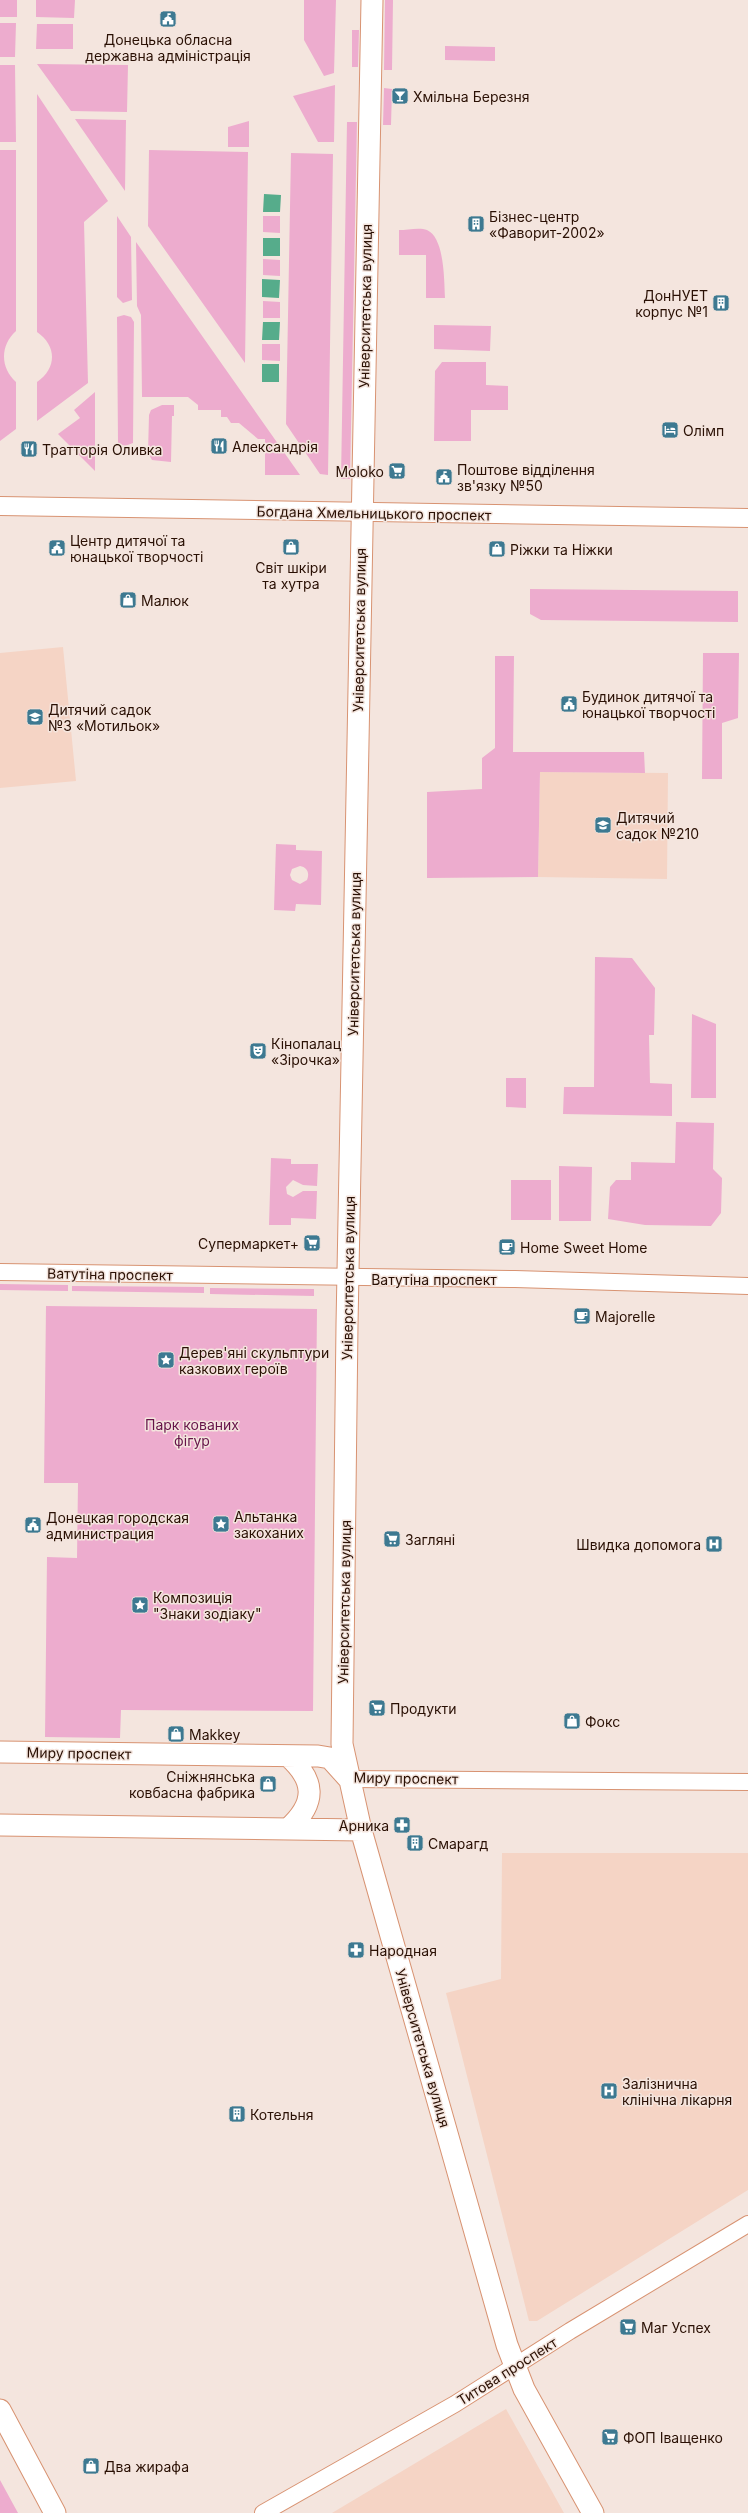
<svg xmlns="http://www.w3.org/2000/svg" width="748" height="2513" font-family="Inter,sans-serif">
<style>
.built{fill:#f5d4c5}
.green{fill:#edacce;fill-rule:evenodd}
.water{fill:#56ac8b}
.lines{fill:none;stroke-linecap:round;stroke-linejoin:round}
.tertiary-casing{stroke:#d89372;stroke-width:18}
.secondary-casing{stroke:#d89372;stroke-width:20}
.primary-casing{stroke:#d89372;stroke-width:23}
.tertiary{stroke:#fff;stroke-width:16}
.secondary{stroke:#fff;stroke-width:18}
.primary{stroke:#fff;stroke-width:21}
.labels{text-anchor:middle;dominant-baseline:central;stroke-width:3;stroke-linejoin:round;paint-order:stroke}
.poi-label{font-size:14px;fill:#2a1004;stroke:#f4e5de;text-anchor:start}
.street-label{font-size:14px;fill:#2a1004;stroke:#f4e5de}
.park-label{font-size:14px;fill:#661449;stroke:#f4e5de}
</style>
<rect width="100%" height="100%" fill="#f4e5de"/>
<path class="built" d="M63,647l13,134 -76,7v-135z
M540,772l128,1 -1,106 -129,-2z
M502,1853h246v337l-211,131h-8l-83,-328 55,-14z
M506,2409l58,104h-232z"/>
<path class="green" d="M0,0h17v17h-17z
M36,0h39l-1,18 -38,-1z
M304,0h32l-2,73 -10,3 -20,-36z
M385,0h8l-1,70h-8z
M0,23h16l-1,34h-15z
M37,24h36v25h-37z
M352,30h7l-1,37h-6z
M445,46l50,1v14l-50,-1z
M37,64l91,1 -1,47 -56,-1z
M0,65h15l1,77h-16z
M335,85l-1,57h-16l-25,-46z
M384,88l8,1 -1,36h-8z
M37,94l71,107 -24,21 4,161 -51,38v-39c20,-14 20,-36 0,-50z
M75,119l51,1 -1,71z
M249,121v26h-21v-20z
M347,122h10l-7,357h-9z
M0,150h16v181c-16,14 -16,37 0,51v47l-16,12z
M149,150l99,2 -3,211 -97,-137z
M291,153l42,1 -5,321 -8,-1 -34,-50z
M117,216l14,21 1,63 -9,3 -6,-6z
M263,216h17v17l-17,-1z
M399,230c8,0 21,-3 28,0 18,8 17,52 18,68h-19v-43h-27z
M136,242l164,233h-35v-36h-7l-19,-16h-8l-4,-6h-6v-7h-23v-5l-10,-8h-46l-1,-82 -4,-9z
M263,259l17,1v16l-17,-1z
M263,301l17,1v16h-17z
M124,315l7,2 3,5 -1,121 -8,3 -7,-3 -1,-126z
M434,325l57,1 -1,25 -56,-2z
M262,344h18v17l-18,-1z
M442,362h44v23l22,1v24h-37v31h-37l1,-70z
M95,392v79l-37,-37 22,-16 -6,-8z
M162,405h12v11h-2l-1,46 -19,-2 -4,-7 1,-38 2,-5z
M530,589l208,2v31l-197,-2 -11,-6z
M703,653h36l-1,65 -16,5v56h-20z
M495,656h19l-1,96h131l1,21 -105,-1 -2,105 -111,1v-86l55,-3v-31l13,-10z
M276,844l20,1v5l26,1 -1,54 -25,-1 -1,7 -21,-1zM300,866c7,1 10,7 7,14l-7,4 -8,-4 -2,-5 2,-6z
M595,957l37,1 23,30 -1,47h-5l1,48 22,1v32l-109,-2 1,-27h30z
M692,1014l24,10v74h-25z
M506,1078h20v30l-20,-1z
M676,1122l38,1 -1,46 9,9 -1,35 -10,13 -66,-1 -37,-6 2,-32 6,-7h15v-18l44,1z
M271,1158l20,1v5h27l-1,22 -14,-1 -10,-5 -7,7 1,7 6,3 10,-6h14l-1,28 -25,-1v7h-22z
M559,1166l33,1 -1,54h-32z
M511,1180h40v40h-40z
M0,1284l68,1v6l-68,-1z
M72,1286l132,1v6l-132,-2z
M210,1288l104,1v7l-104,-2z
M46,1306l271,3 -4,402 -192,-1 -1,28 -75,-1 2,-180 30,1 1,-75h-34z
M0,2480l18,33h-18z"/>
<path class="water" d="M264,194l17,1 -1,17h-17z
M263,238h17v18h-17z
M262,279l18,1 -1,18 -17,-1z
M263,322h17l-1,18h-17z
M262,364h17v18h-17z"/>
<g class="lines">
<g class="tertiary-casing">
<path id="tertiary" d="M0,1272l515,7 233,7
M349,1779l399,3
M263,2513l192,-109 115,-73 178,-107"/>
</g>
<g class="secondary-casing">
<path id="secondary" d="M0,506l748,12"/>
</g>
<g class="primary-casing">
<path id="primary" d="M372,0l-25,1325 -5,419 19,86 146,515 17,44 69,124
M0,1752l318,4 12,2 18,20
M288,1756c27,24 29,46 1,72
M0,1825l361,5
M0,2410l55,103"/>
</g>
<use href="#tertiary" class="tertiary"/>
<use href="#secondary" class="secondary"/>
<use href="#primary" class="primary"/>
</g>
<defs>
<g id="civic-square" transform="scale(0.9)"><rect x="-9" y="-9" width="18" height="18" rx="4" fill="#3d7991" stroke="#f4e5de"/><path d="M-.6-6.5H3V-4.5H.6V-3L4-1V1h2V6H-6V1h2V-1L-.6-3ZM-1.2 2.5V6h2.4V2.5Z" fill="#fff"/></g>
<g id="bar-square" transform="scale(0.9)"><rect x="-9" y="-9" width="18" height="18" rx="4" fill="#3d7991" stroke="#f4e5de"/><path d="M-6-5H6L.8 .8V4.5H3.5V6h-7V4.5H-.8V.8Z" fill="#fff"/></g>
<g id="building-square" transform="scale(0.9)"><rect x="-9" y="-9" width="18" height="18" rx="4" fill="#3d7991" stroke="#f4e5de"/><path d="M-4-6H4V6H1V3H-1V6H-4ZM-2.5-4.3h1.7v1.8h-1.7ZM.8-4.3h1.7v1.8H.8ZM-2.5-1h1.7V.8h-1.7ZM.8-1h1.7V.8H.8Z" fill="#fff"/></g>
<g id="hotel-square" transform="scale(0.9)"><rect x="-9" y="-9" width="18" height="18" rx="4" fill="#3d7991" stroke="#f4e5de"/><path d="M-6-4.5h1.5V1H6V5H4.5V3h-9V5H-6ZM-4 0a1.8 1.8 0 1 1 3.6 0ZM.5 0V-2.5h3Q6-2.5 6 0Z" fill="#fff"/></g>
<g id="restaurant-square" transform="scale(0.9)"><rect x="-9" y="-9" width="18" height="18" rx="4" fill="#3d7991" stroke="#f4e5de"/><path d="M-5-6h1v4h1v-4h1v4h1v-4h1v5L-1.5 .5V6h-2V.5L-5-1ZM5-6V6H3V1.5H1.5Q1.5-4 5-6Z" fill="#fff"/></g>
<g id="supermarket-square" transform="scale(0.9)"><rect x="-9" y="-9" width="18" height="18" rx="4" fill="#3d7991" stroke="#f4e5de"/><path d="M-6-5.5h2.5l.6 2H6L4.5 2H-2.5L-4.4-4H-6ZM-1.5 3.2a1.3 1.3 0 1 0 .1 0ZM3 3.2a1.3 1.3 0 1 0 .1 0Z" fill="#fff"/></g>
<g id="shop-square" transform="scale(0.9)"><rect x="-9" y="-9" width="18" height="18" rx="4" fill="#3d7991" stroke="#f4e5de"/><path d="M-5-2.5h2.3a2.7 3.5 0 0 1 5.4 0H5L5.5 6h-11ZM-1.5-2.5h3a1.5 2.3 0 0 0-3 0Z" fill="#fff"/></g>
<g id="school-square" transform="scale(0.9)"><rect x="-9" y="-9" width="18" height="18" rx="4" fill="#3d7991" stroke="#f4e5de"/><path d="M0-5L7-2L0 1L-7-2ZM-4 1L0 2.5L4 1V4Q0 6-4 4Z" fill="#fff"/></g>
<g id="theatre-square" transform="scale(0.9)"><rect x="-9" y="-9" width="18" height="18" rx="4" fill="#3d7991" stroke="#f4e5de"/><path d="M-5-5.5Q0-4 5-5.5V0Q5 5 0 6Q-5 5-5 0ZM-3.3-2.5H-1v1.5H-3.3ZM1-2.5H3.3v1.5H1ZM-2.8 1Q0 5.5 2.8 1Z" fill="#fff"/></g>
<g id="cafe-square" transform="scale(0.9)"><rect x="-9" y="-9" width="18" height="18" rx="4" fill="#3d7991" stroke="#f4e5de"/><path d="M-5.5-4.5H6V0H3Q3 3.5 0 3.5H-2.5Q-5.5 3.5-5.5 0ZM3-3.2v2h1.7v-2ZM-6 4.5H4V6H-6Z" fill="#fff"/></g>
<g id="sight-square" transform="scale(0.9)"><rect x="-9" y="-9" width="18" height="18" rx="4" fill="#3d7991" stroke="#f4e5de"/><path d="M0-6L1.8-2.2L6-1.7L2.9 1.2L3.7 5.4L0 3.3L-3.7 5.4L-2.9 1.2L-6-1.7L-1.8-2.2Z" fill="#fff"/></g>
<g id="hospital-square" transform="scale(0.9)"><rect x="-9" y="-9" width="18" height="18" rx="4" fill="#3d7991" stroke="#f4e5de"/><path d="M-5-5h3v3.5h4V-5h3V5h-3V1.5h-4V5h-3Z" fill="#fff"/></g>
<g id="pharmacy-square" transform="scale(0.9)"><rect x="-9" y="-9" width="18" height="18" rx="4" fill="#3d7991" stroke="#f4e5de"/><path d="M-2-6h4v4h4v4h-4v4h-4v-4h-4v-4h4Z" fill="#fff"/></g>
</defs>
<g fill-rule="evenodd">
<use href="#civic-square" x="168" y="19"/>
<use href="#bar-square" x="400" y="96"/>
<use href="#building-square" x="476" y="224"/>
<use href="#building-square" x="721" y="303"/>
<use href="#hotel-square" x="670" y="430"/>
<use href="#restaurant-square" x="219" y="446"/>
<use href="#restaurant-square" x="29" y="449"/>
<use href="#supermarket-square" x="397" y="471"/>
<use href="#civic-square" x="444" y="477"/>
<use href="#shop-square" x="291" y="547"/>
<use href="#civic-square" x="57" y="548"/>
<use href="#shop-square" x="497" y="549"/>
<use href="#shop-square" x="128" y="600"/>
<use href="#civic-square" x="569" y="704"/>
<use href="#school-square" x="35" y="717"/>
<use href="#school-square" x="603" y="825"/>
<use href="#theatre-square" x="258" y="1051"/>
<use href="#supermarket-square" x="312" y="1243"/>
<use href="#cafe-square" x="507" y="1247"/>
<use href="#cafe-square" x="582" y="1316"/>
<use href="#sight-square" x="166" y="1360"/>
<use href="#sight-square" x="221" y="1524"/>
<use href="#civic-square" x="33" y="1525"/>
<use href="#supermarket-square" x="392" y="1539"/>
<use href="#hospital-square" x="714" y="1544"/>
<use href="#sight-square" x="140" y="1605"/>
<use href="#supermarket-square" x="377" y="1708"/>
<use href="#shop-square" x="572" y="1721"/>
<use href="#shop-square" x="176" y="1734"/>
<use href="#shop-square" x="268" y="1784"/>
<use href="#pharmacy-square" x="402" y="1825"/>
<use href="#building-square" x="415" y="1843"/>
<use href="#pharmacy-square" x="356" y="1950"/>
<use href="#hospital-square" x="609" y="2091"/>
<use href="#building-square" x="237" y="2114"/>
<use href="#supermarket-square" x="628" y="2327"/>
<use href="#supermarket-square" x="610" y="2437"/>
<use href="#shop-square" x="91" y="2466"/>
</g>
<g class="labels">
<g class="poi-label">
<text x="168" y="39" text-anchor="middle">Донецька обласна<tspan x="168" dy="16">державна адміністрація</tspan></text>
<text x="413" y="96">Хмільна Березня</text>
<text x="489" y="216">Бізнес-центр<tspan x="489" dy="16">«Фаворит-2002»</tspan></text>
<text x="708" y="295" text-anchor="end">ДонНУЕТ<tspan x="708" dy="16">корпус №1</tspan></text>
<text x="683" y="430">Олімп</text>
<text x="232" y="446">Александрія</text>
<text x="42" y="449">Тратторія Оливка</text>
<text x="457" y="469">Поштове відділення<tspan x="457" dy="16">зв'язку №50</tspan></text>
<text x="384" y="471" text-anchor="end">Moloko</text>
<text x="70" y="540">Центр дитячої та<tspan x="70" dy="16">юнацької творчості</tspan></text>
<text x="510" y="549">Ріжки та Ніжки</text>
<text x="291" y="567" text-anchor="middle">Світ шкіри<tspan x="291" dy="16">та хутра</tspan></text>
<text x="141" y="600">Малюк</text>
<text x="582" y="696">Будинок дитячої та<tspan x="582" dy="16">юнацької творчості</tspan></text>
<text x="48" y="709">Дитячий садок<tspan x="48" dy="16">№3 «Мотильок»</tspan></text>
<text x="616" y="817">Дитячий<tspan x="616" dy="16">садок №210</tspan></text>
<text x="271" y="1043">Кінопалац<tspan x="271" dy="16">«Зірочка»</tspan></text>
<text x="299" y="1243" text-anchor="end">Супермаркет+</text>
<text x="520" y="1247">Home Sweet Home</text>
<text x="595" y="1316">Majorelle</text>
<text x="179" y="1352">Дерев'яні скульптури<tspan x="179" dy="16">казкових героїв</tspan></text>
<text x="234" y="1516">Альтанка<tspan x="234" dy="16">закоханих</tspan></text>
<text x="46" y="1517">Донецкая городская<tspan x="46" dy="16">администрация</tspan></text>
<text x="405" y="1539">Загляні</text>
<text x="701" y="1544" text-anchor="end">Швидка допомога</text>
<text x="153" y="1597">Композиція<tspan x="153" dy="16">"Знаки зодіаку"</tspan></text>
<text x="390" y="1708">Продукти</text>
<text x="585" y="1721">Фокс</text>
<text x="189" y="1734">Makkey</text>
<text x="255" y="1776" text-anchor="end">Сніжнянська<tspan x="255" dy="16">ковбасна фабрика</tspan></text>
<text x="389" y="1825" text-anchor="end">Арника</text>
<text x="428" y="1843">Смарагд</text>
<text x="369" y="1950">Народная</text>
<text x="622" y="2083">Залізнична<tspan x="622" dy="16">клінічна лікарня</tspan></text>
<text x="250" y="2114">Котельня</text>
<text x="641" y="2327">Маг Успех</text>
<text x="623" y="2437">ФОП Іващенко</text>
<text x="104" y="2466">Два жирафа</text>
</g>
<g class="street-label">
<text transform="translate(365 306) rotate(-89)">Університетська вулиця</text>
<text transform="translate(374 513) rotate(1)">Богдана Хмельницького проспект</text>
<text transform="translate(359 630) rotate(-89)">Університетська вулиця</text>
<text transform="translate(354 954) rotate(-89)">Університетська вулиця</text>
<text transform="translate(110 1274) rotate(1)">Ватутіна проспект</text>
<text transform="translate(348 1278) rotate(-89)">Університетська вулиця</text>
<text x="434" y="1279">Ватутіна проспект</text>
<text transform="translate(344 1602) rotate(-89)">Університетська вулиця</text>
<text transform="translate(79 1753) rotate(1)">Миру проспект</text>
<text transform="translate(406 1778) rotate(1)">Миру проспект</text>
<text transform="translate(423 2048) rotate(74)">Університетська вулиця</text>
<text transform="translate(507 2371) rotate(-32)">Титова проспект</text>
</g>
<g class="park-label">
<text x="192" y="1424">Парк кованих<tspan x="192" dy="16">фігур</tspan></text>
</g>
</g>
</svg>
